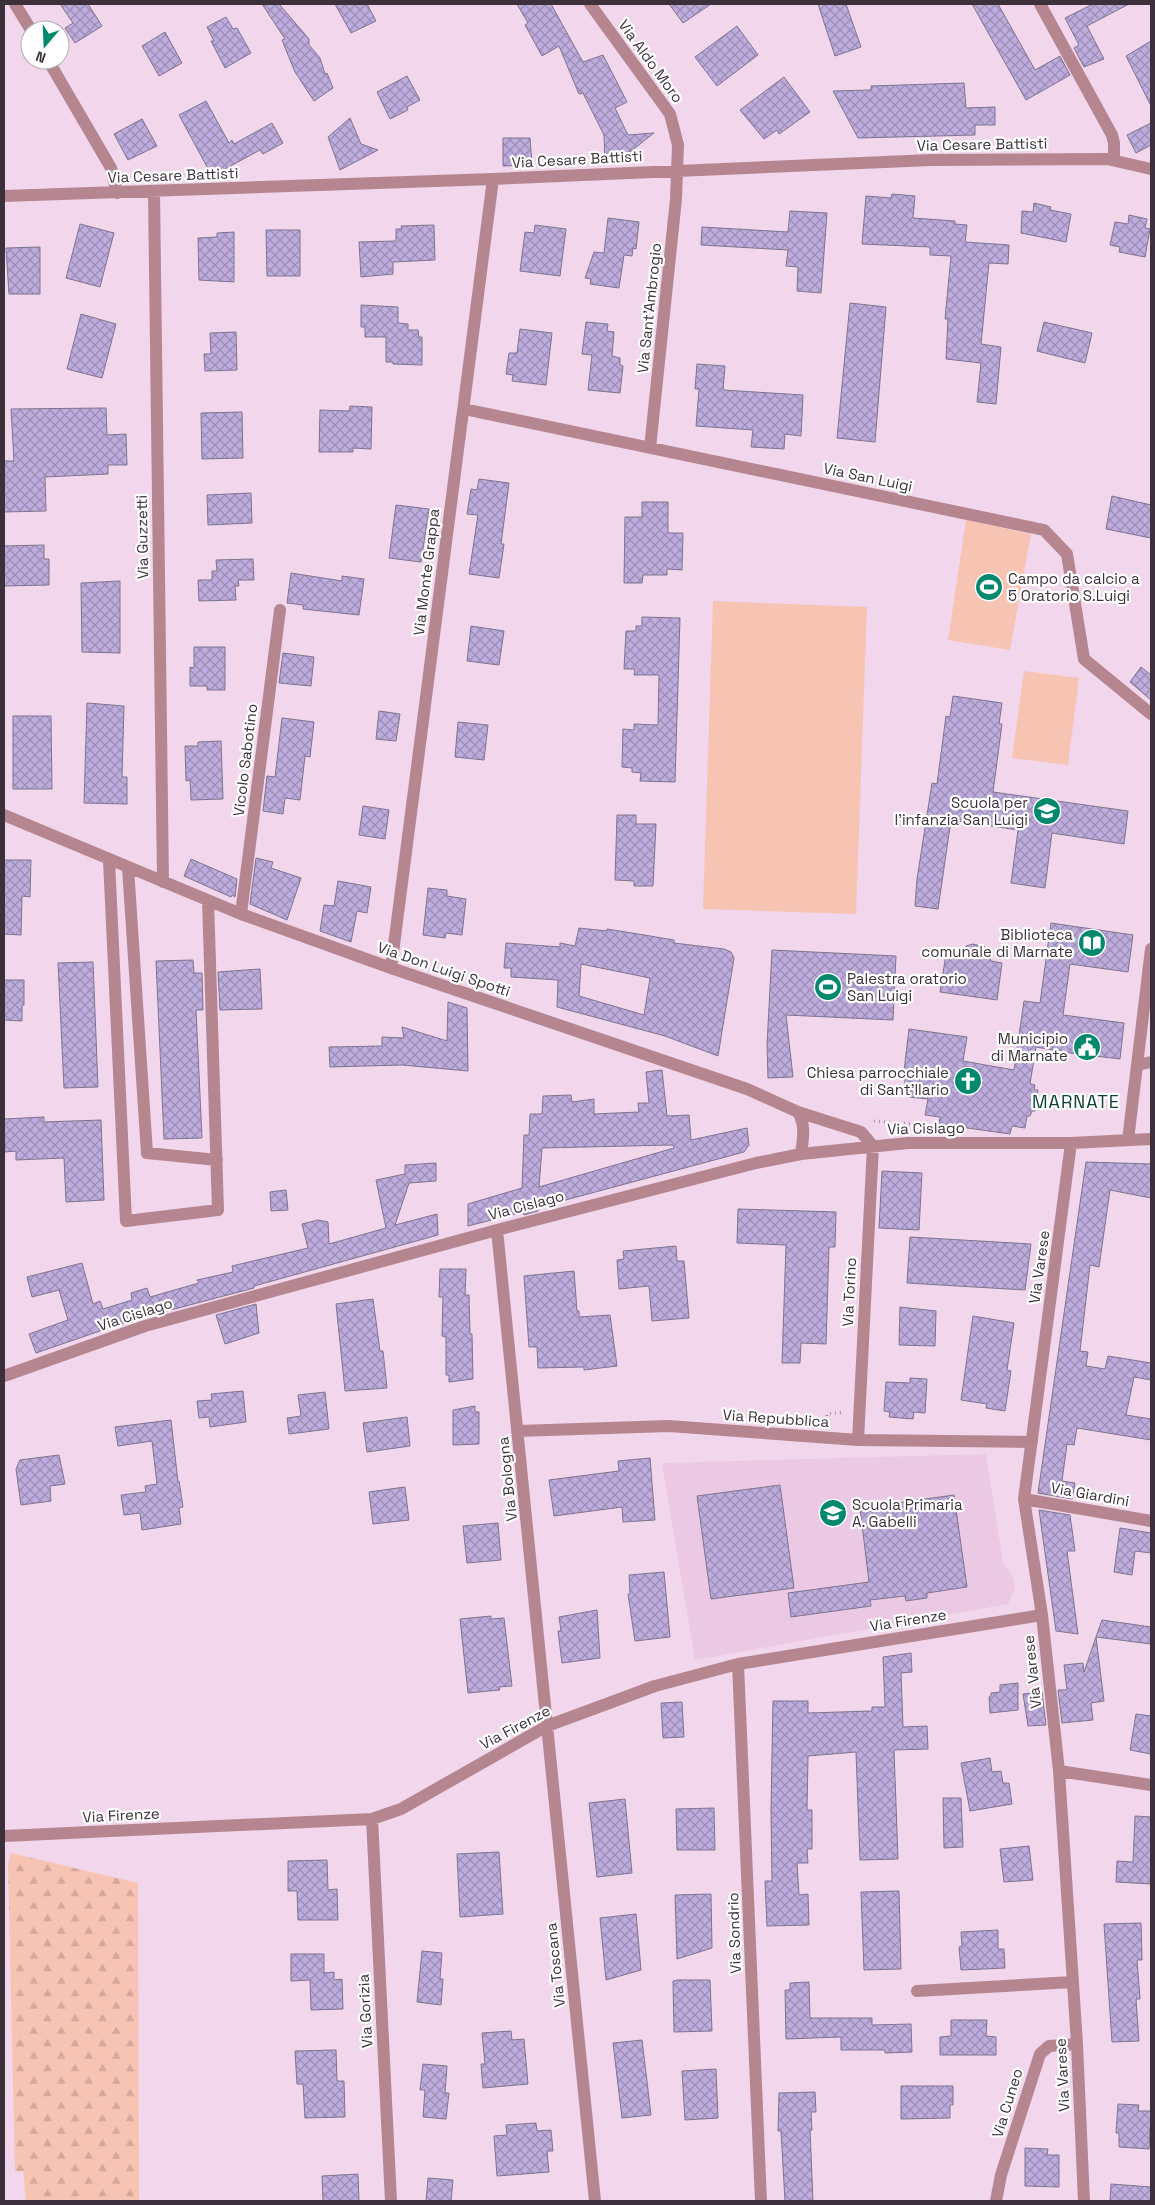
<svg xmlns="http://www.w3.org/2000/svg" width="1155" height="2205" font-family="'Space Grotesk',sans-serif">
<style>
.built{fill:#ebc9e4}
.forest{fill:url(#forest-firs)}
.pitch{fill:#f7c3b3}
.building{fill:url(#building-cross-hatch);stroke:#7e748f;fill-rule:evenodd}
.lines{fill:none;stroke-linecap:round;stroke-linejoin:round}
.path{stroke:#a38e9f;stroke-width:3;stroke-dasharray:1 4;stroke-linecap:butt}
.minor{stroke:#b58690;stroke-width:12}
.labels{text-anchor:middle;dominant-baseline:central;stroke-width:4.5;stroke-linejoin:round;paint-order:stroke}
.street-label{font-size:15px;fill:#3c313a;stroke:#fff}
.poi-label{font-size:15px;fill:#3c313a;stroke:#fff;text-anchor:end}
.quarter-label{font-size:18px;letter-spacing:1px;fill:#0f4537;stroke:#fff}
</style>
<defs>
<pattern id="forest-firs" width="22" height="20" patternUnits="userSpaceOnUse" patternTransform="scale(1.25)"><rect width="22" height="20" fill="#f7c3b3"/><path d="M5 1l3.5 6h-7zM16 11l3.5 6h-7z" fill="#d5a89b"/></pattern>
<pattern id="building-cross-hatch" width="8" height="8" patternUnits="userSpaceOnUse" patternTransform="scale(1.25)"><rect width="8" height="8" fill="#bdacdd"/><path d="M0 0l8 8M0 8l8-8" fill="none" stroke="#9b8db4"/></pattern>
</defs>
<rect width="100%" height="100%" fill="#f2d6ec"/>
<path class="built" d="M986,1454l17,109 9,12 3,12 -7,17 -313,56 -33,-197z"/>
<path class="forest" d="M11,1853l127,30 1,318h-113l-3,-30h-8l-7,-307z"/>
<path class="pitch" d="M966,520l65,14 -21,116 -62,-10z
M713,601l154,6 -11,307 -153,-5z
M1024,671l55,7 -11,87 -56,-7z"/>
<path class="building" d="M60,4h28l14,22 -27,17 -10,-15 8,-5z
M262,4h17l30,35v6l11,13 5,16 2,-1 6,15 -19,13 -19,-29 -13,-32 3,-1z
M335,4h32l9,17 -25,12z
M517,4h34l32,58 20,-7 24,47 -12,6 13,27 26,-2 -37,29h-12l-1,-27 -21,-42 -4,1 -20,-48 -17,10 -17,-31 3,-2z
M669,4h42l-28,19z
M818,4h28l15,43 -26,9z
M972,4h26l37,66 25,-14 10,19 -44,25z
M1093,4h36l-42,22 17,33 -20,8 -10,-19 5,-3 -14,-27z
M226,17l7,12 4,-1 14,25 -26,15 -14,-27h3l-7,-14z
M737,26l21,29 -41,31 -22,-29z
M165,32l17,31 -23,13 -17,-30z
M1151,41v65l-25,-50z
M407,76l13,24 -13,7 1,3 -18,9 -13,-27z
M784,77l26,35 -31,22 -2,-4 -13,9 -24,-29z
M964,83l2,25 29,-1v18h-20v10l-117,3 -25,-47 38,-1v-4z
M206,101l23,42 3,-3 2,4 38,-21 11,20 -20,11 -3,-4 -48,26 -33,-61z
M350,118l11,26 17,6 -38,20 -12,-33z
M142,119l15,27 -29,14 -14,-26z
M1151,123v22l-15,8 -9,-18z
M503,138h27l2,27 -29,1z
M892,194l23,2 -2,22 42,3v3l12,1 -2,17 44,3 -1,19 -19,-1 -8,81 20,3 -5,57 -19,-2 4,-39 -35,-4 2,-40h-3l6,-63 -21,-1v-8l-68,-3 4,-48 25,2z
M1034,203l17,4 -1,3 21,4 -5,28 -45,-9 1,-22 11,1z
M790,211l37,2 -6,80 -24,-2 1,-24 -12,-1 2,-16 -87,-5 1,-18 86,5z
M1129,215l18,4 -2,9 5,1 -5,28 -26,-5 1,-5 -10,-2 5,-23 13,2z
M608,218l31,4 -3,27 -3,-1 -1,8 -8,-1 -5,33 -29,-4 1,-5 -6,-1 9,-26 10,1z
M80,224l34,9 -14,54 -34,-9z
M434,225l1,35 -42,2v12l-32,3 -2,-35 37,-1v-12h6l-1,-3z
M535,225l31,4 -6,47 -40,-5 5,-39 9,1z
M266,230h34v46h-33z
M234,232v50l-35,-2 -1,-42 19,-1v-4z
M40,247v47h-31l-3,-46z
M850,303l36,4 -11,135 -38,-4z
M361,305l37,2v16l10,1v6h10l1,7h3v28l-29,-1v-2h-7v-25h-21v-10h-4z
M81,314l35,10 -14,54 -35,-9z
M586,322l22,2 -1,7 7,1 -2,24 8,2v7l3,1 -3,27 -32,-3 4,-35 -10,-1z
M1044,322l48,11 -7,30 -48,-12z
M520,329l32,4 -6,52 -34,-4 1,-6 -7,-1 3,-21h8z
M236,332l1,38 -32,1 -1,-17h7l-1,-21z
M697,364l28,2 -2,24 80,5 -2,41 -16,-2 -1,15 -33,-2 2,-17 -57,-4 3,-37h-4z
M350,406l22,1 -1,42 -18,-1v4h-34l1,-42 29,1z
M106,408l1,27 19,-1 1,31h-19v9l-63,3 1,34 -42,1v-51h10l-3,-52z
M242,412l1,46 -41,1 -1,-46z
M479,479l30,4 -8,61h3l-5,34 -30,-4 9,-59 -11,-1 4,-25 6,1z
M251,493l1,30 -44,2 -1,-30z
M1112,496l39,9v33l-45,-9z
M642,502h26v31h15l-1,37 -15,-1v6h-24l-1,8h-18l1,-66h17z
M396,505l33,4 -8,53 -32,-4z
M44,545v14h5v26l-45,1v-40z
M253,559l1,21h-16l1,6h-4l1,14 -37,1 -1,-21h14v-9h5l-1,-11z
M291,573l51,8v-5l22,3 -5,36 -56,-6v-4l-16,-2z
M120,581v72l-38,-1 -1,-69z
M642,617l38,1 -5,164 -35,-1 1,-8 -9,-1v-4l-10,-1 1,-38 11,1v-6l24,1 1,-50h-25l1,-6h-11l2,-38h10v-5h6z
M471,626l33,5 -5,34 -32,-4z
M194,647h31v43h-18v-4h-17v-19l4,1z
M283,653l31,4 -3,29 -32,-3z
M1141,667l10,8v25l-21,-18z
M953,696l49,7 -3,21h3l-9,68 135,19 -4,33 -72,-11 -7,55 -34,-5 7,-53 -67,-10 -13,89 -23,-3 2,-27 15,-96 5,1 9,-68 4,1z
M87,703l37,3 -2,71h5v27l-43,-1z
M379,711l21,3 -4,27 -20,-2z
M13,716h38l1,73h-39z
M282,718l32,4 -4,35 -5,-1 -5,44 -15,-2 -2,16 -20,-3 4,-35 8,1z
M458,722l30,3 -4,35 -29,-3z
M221,741l2,58 -32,1 -1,-20 -4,1 -1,-35h13v-4z
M363,806l26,4 -4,29 -26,-4z
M617,815h19v9h20l-3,62h-19v-5l-19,-1z
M256,858l17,4 -2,6 30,10 -14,42 -37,-16z
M191,859l46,20 -2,18 -3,-2 -1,2 -47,-21z
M4,860h27l-1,37 -8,-1 -1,39 -17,-1z
M338,881l33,6 -4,26 -10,-2 -6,31 -31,-11 4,-26 10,1z
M428,888l19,2v6l19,3 -4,36 -16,-2 -1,5 -22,-3z
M1051,923l82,12 -5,37 -58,-8 -7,51 61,8 -4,36 -50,-6 -34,-6 -6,37 5,1 -1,5h4l-3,21h-3l-2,5h-3l-2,12 -13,-2 -2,8 -71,-10 1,-7 -15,-2 3,-16 -19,-2 -5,-8 2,-17 -2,-1 5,-42 58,8 -4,24 51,9 10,-69 16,2z
M579,928l28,3v-2l25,4 42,7v3l50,6 7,3 3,6 -16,98 -53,-20 -108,-29 1,-27 -47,-3v-9h-7l2,-25 54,4v-4l15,3zM581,964l69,14 -6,37 -65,-19z
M973,944l12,3 6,14 11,2 -5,37 -57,-8 6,-38 12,2 8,-10z
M772,950l124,6 -3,64 -107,-5 7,62 -25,1 -1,-33z
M193,960l1,13h8l1,37h-7l6,128 -38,1 -8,-178z
M93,962l5,125 -34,1 -6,-125z
M260,969l2,40 -42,1 -2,-38z
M4,980h20v25h-2v16l-18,-1z
M448,1002l19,6 1,63 -66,-6 -72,2 -1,-20 53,-1v-9l22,1 -2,-11 45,14z
M662,1070l5,46 22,-1 2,25 56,-12 2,17 -5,7 -197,53 -9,3v3l-14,4 -1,-3 -55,14v-22l54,-16 2,-53h5l1,-21h12l1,-18 28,-1 1,7 22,-3v15l45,-2 -1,-9h11l-3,-31zM673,1145l1,3 -135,39 3,-39z
M44,1117v5l57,-2 3,80 -38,2 -2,-44 -48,2v-9l-11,1 -1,-33z
M1086,1162l65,2v34l-41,-8 -11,77 -9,-2 -10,86 8,1 -2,14 19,3 3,-13 43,7v17l-17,-3 -8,38 25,4v21l-74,-12 -3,17 -7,-1 -5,37 13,2 -3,16 -34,-6z
M436,1163v18l-27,2 -14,42 42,-11 1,21 -184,51v2l-125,33 -93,32 -7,-19 39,-14 -9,-30 -27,7 -5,-20 55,-14 11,41 7,-3 3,8 29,-9 -1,-7 16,-5 3,9 49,-14 -2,-3 36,-8 -1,-6 76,-18 -6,-24 16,-4 10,2 1,22 57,-16 -10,-48 29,-6v-9z
M882,1171l40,2 -3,57 -40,-2z
M286,1190l2,20 -17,1 -1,-19z
M738,1209l98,3 -1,35h-6l-3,97 -25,-1 -1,20h-18l4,-118 -49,-2z
M910,1237l121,7 -6,46 -118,-7z
M676,1246l1,15h7l5,57 -37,3 -3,-35 -30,3 -2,-29 7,-1 -1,-8z
M440,1269h26l-1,26h4l1,39h2l1,45 -24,3v-7h-3v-38l-4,-1 1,-39h-4z
M574,1271l3,40h2v6l31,-2 7,51 -33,4v-3l-46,1 -1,-21h-8l-5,-71z
M373,1299l7,52h3l4,37 -42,3 -9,-87z
M256,1304l3,29 -34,11 -9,-29z
M900,1307l36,4 -1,35 -36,-1z
M973,1316l41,7 -7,47 4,1 -6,40 -19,-3 1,-4 -26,-4z
M910,1378l17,1 -2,34 -11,-1 -1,7 -24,-2 1,-5 -6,-1 2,-29 24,1z
M243,1391l3,31 -36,5 -1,-10 -10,1 -2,-17 15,-1 -1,-6z
M325,1392l4,37 -40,5 -2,-16 14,-2 -3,-21z
M475,1406v6h4v32l-26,1v-35z
M407,1417l3,29 -43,6 -4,-29z
M171,1420l7,62 1,-1 4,26 -4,1 2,16 -39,6 -2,-17 -16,2 -3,-20 25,-3 -1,-6 12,-2 -5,-43 -34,5 -3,-19z
M59,1455l6,29 -15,2 1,15 -30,4 -5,-36 4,-9z
M650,1458l5,62 -32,2 -1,-15 -68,9 -5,-36 70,-9 -1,-10z
M780,1485l14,103 -83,11 -14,-103z
M405,1487l4,33 -36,4 -4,-32z
M954,1495l13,92 -40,6v5l-21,3 -1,-5 -35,4 1,6 -80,11 -3,-24 81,-11 -9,-74z
M1039,1510l31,5 5,36h-8l11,83 -22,-3z
M498,1523l3,37 -34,3 -4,-37z
M1120,1528l31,5v20l-16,-2 -3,24 -18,-3z
M664,1572l6,65 -35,4 -7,-47h2l-1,-19z
M597,1610l3,48 -38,5 -4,-32h3l-2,-14z
M491,1616v3l13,-1 8,68 -13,1 1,3 -32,3 -8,-74z
M1102,1620l49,7v17l-55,-7z
M1096,1637l8,64 -13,2 2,17 -31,3 -4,-33h9l-3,-25 19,-2 1,9z
M911,1653l1,19 -11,1 2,54 24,-1 1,23 -34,1 4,109 -38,1 -4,-108 -48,4 -1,54h5v39h-5l1,14h-11l2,32 9,-1 1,31 -42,1 -2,-45h7l-1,-70 2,-110h35v12l64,-2v-4h13l-2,-50z
M1018,1683v27l-28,3 -1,-16 2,-1v-3l9,-1v-7z
M1042,1692l4,33 -18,1 -5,-32z
M682,1702l2,35 -21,1 -2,-35z
M1136,1714l15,2v38l-21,-4z
M990,1758l2,14 9,-1 2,12h6l3,21 -42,7 -9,-48z
M943,1798h18l2,49 -19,1z
M625,1799l7,74 -35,4 -8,-74z
M714,1808l1,42h-38l-1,-41z
M1135,1816l16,1v67l-35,-2 1,-21 16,1z
M1029,1846l4,34 -29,2 -4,-33z
M499,1852l4,62 -43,3 -3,-63z
M327,1860l1,30 9,-1 1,31h-40l-1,-29h-9v-30z
M899,1891l2,78 -37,1 -3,-78z
M711,1894l1,54 -35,11 -2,-64z
M636,1914l5,56 -35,10 -6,-62z
M1141,1923l1,37h-5l3,39h-4l3,42 -27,1 -8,-118z
M998,1930v19h6l1,19 -44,2 -2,-23 3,-1 -1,-14z
M422,1951l20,2 -2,26h3l-2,26 -24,-3z
M291,1954h33v19l10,-1v8l8,-1 1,30 -32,1 -1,-30 -19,1z
M678,1980h32l2,51 -38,1 -1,-51z
M809,1982l1,36h62v7l39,-1 1,28 -27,1v-3h-44v-13l-55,2 -1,-49h5v-7z
M951,2020h36l-1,16 10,1v18h-56v-18l11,-1z
M511,2031l1,9 12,-1 4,45 -45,4 -2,-24h4l-3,-31z
M642,2040l9,75 -29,3 -9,-75z
M336,2050l1,31h7l1,36 -40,1 -2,-34h-6l-2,-33z
M423,2064l24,2 -2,27h4l-3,26 -23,-2 2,-27h-5z
M716,2069l2,49 -33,2 -3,-49z
M901,2086h52v19h-3v13l-49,1z
M815,2092l1,20h-5l1,18h-2l3,71h-28l-4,-70h-3l1,-38z
M1118,2104l21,1 -1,6h13l-2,38 -30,-2v-14h-3z
M536,2123l1,8 14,-1 2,21h-6l2,21 -52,4 -3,-40 13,-1 -1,-10z
M1025,2148l23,1 -1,6h12v32l-34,-1z
M358,2174l1,27h-36l-1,-25z
M428,2178l25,2 -2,21h-25z
M1111,2184l40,3v14h-41z"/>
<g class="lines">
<path class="path" d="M874,1121l39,3
M827,1421v-7l16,-2"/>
<path class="minor" d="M15,4l16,26
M590,4l80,110 8,31 -2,54 -26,249
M1040,4l72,131 2,8v17
M48,60l63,108 6,25
M154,192l9,690
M4,196l489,-17 438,-19 176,-1 44,10
M464,409l580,121 23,24 17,105 67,55
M4,815l237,99 150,54 356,121 51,23 63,20 12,14
M109,860l17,361 92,-11 -10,-309
M128,868l19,285 70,7
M241,914l39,-304
M391,968l102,-789
M1137,1065l14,-3
M798,1112c8,14 5,27 3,42
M1128,1140l23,-191
M1071,1143l-47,356 18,116 17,156 18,273 7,157
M497,1230l98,971
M4,1376l141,-50 352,-96 259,-67 45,-9 107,-11h163l80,-4
M518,1431l151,-5 189,14 174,2
M858,1440l15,-294
M1024,1499l127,22
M738,1664l23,537
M1059,1771l92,14
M372,1819l19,382
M4,1836l368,-17 29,-10 146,-83 108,-40 83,-22 304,-49
M917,1991l156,-9
M996,2201l5,-26 39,-121 9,-8 28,-2"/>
</g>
<defs>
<g id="stadium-disc" transform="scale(1.4375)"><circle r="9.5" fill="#02886d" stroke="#fff"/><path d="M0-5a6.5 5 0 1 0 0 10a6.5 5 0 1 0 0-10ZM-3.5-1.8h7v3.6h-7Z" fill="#fff"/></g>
<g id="school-disc" transform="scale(1.4375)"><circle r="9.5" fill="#02886d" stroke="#fff"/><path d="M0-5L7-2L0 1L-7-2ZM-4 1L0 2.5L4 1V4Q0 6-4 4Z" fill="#fff"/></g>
<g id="library-disc" transform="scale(1.4375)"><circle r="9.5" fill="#02886d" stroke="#fff"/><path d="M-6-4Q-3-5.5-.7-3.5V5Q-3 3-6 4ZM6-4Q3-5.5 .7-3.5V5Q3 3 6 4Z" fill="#fff"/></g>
<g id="civic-disc" transform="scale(1.4375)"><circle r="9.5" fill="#02886d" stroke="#fff"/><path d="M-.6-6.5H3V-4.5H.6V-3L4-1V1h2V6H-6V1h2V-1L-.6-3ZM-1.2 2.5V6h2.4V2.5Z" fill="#fff"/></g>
<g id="church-disc" transform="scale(1.4375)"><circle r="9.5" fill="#02886d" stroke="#fff"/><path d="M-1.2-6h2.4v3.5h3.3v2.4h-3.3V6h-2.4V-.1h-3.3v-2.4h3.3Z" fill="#fff"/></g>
</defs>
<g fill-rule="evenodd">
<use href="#stadium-disc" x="989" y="587"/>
<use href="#school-disc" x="1047" y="811"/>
<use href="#library-disc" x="1092" y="943"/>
<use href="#stadium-disc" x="828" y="987"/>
<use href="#civic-disc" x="1087" y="1047"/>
<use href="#church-disc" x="968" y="1081"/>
<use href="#school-disc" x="833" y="1513"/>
</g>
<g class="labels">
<g class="street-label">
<text transform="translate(651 61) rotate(54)">Via Aldo Moro</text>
<text transform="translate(982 144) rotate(-1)">Via Cesare Battisti</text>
<text transform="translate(577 159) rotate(-3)">Via Cesare Battisti</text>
<text transform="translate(173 175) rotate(-2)">Via Cesare Battisti</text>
<text transform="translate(649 308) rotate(-84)">Via Sant'Ambrogio</text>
<text transform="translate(868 477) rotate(12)">Via San Luigi</text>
<text transform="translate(142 537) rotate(-91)">Via Guzzetti</text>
<text transform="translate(426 572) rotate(-83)">Via Monte Grappa</text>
<text transform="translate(245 760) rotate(-83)">Vicolo Sabotino</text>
<text transform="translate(444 969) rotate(19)">Via Don Luigi Spotti</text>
<text transform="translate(926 1128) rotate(-1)">Via Cislago</text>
<text transform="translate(526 1205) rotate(-15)">Via Cislago</text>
<text transform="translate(1039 1267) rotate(-82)">Via Varese</text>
<text transform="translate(849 1292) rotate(-87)">Via Torino</text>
<text transform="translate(135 1314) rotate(-18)">Via Cislago</text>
<text transform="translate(776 1418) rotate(4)">Via Repubblica</text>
<text transform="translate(507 1479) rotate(-96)">Via Bologna</text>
<text transform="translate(1090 1494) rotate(10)">Via Giardini</text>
<text transform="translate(908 1620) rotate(-9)">Via Firenze</text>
<text transform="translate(1032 1672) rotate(-96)">Via Varese</text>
<text transform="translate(515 1727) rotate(-28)">Via Firenze</text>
<text transform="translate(121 1815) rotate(-3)">Via Firenze</text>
<text transform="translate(734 1933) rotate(-92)">Via Sondrio</text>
<text transform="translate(555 1965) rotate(-96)">Via Toscana</text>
<text transform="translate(365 2011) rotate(-93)">Via Gorizia</text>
<text transform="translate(1062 2075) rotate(-93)">Via Varese</text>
<text transform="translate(1007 2103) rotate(-73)">Via Cuneo</text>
</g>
<g class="poi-label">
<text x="1008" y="578" text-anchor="start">Campo da calcio a<tspan x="1008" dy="17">5 Oratorio S.Luigi</tspan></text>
<text x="1028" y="802">Scuola per<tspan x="1028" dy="17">l'infanzia San Luigi</tspan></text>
<text x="1073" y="934">Biblioteca<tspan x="1073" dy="17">comunale di Marnate</tspan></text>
<text x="847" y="978" text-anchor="start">Palestra oratorio<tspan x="847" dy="17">San Luigi</tspan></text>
<text x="1068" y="1038">Municipio<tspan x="1068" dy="17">di Marnate</tspan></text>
<text x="949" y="1072">Chiesa parrocchiale<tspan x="949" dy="17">di Sant'Ilario</tspan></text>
<text x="852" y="1504" text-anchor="start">Scuola Primaria<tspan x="852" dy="17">A. Gabelli</tspan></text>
</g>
<g class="quarter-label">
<text x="1076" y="1101">MARNATE</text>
</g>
</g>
<rect width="1155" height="2205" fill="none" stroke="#3c313a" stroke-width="10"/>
<g transform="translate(45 45) rotate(199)"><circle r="24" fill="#ffffff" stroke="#b1adb0"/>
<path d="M0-4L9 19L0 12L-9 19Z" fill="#02886d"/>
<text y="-8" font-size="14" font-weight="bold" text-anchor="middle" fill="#3c313a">N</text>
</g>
</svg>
